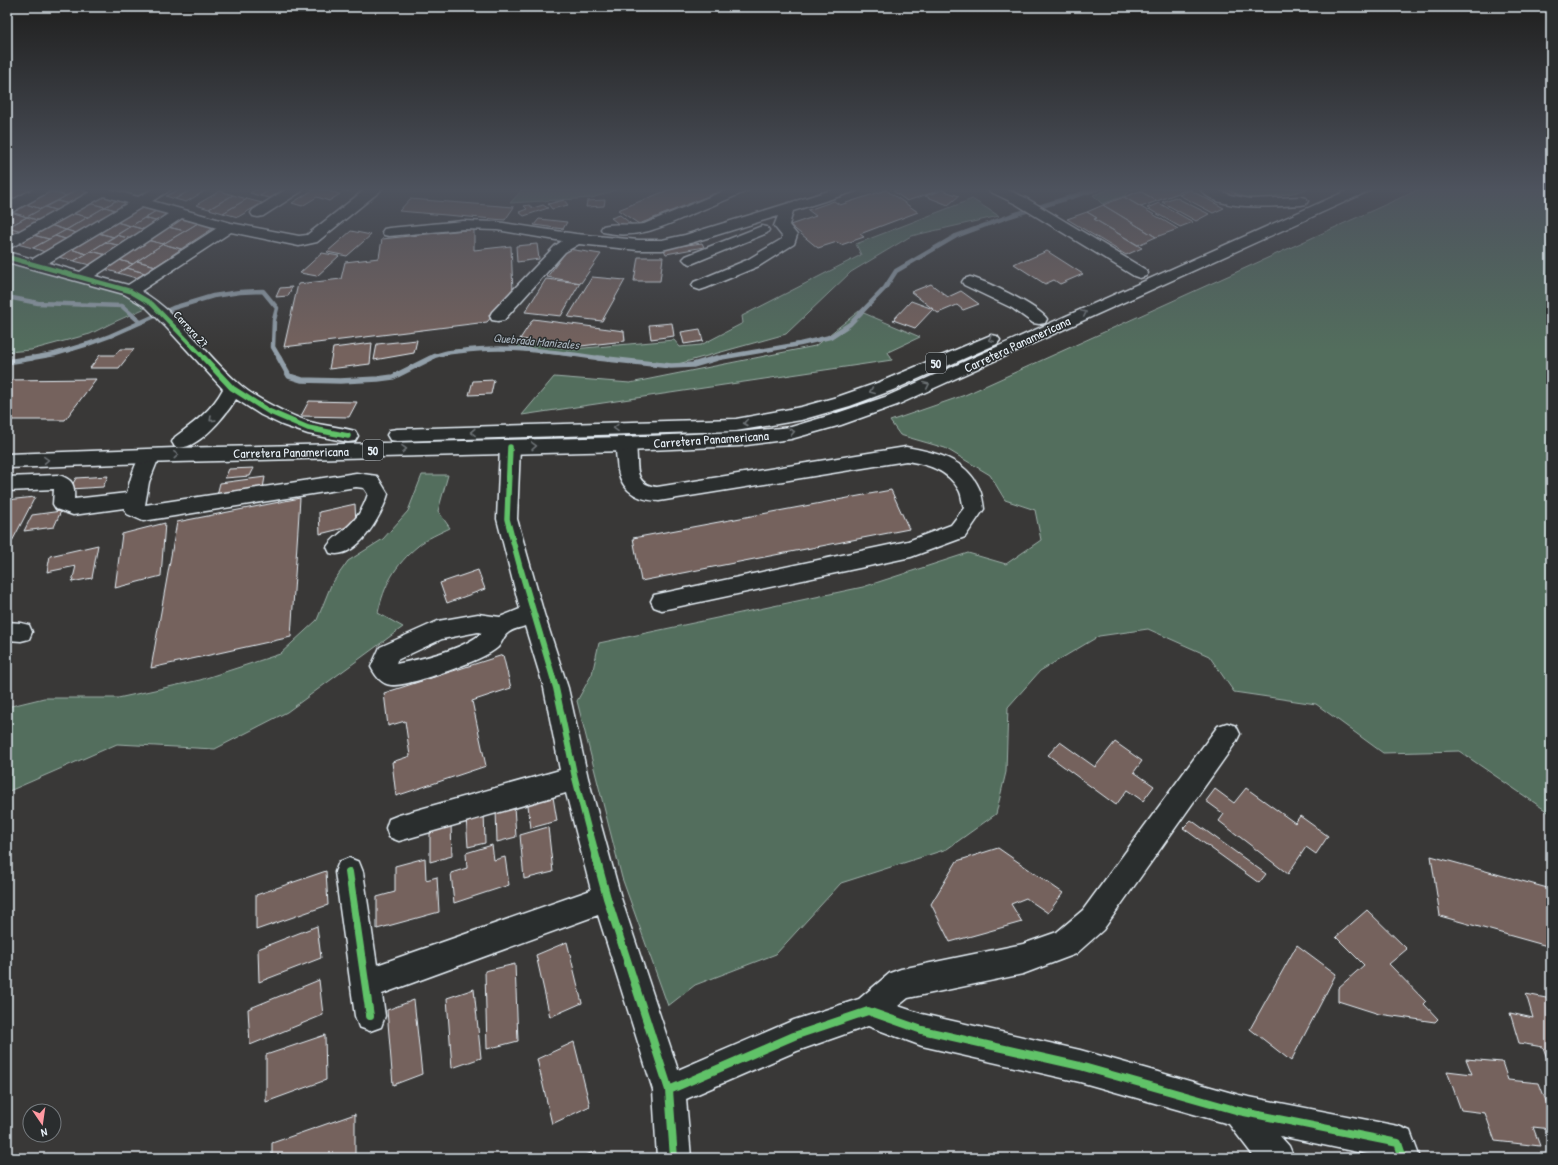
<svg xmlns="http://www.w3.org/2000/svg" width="1558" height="1165" font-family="'Patrick Hand',sans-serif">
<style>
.green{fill:#536e5d;stroke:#9eb0aa}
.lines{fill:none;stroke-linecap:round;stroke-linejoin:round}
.stream-far1{stroke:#929fa9;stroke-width:4.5}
.stream{stroke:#929fa9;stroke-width:5.5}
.building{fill:#74625d;stroke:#e8f1f8}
.minor-casing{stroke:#e8f1f8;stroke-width:3}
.highway-casing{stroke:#e8f1f8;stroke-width:3}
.minor{fill:#2a2d2e;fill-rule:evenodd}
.highway{fill:#2a2d2e;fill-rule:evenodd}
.cycleway-far3-casing{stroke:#2a2d2e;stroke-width:6}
.cycleway-far2-casing{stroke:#2a2d2e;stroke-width:8}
.cycleway-far1-casing{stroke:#2a2d2e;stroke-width:9}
.cycleway-casing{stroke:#2a2d2e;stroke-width:10}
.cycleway-far3{stroke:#61c268;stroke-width:4.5}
.cycleway-far2{stroke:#61c268;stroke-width:5.5}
.cycleway-far1{stroke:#61c268;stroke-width:6}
.cycleway{stroke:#61c268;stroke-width:8}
.oneway{stroke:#6c7275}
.labels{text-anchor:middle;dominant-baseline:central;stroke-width:3;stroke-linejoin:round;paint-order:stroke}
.far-street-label{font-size:11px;fill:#e8f1f8;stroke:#2a2d2e}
.far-water-label{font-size:12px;font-style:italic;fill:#a8b3bd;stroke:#2a2d2e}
.shield{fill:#2a2d2e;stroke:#afb6bb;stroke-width:1}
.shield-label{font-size:12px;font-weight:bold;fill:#e8f1f8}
.street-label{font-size:13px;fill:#e8f1f8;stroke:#2a2d2e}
</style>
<rect width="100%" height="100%" fill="#393837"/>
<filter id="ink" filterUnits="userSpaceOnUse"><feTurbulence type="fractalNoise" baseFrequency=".025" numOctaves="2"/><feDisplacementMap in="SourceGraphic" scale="8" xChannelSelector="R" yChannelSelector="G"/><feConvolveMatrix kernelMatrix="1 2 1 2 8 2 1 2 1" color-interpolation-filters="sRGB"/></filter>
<g filter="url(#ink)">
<path class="green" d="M90,188h74l-23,15z
M524,188h98l-30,10 -82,5z
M1112,188h27h-5l-10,8 -22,8 -9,-9z
M1224,188h47l11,1 29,-1 -18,5 -19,3v3l-22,1z
M1422,188h129v626l-92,-63 -76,2 -67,-49 -82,-12 -25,-36 -61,-27 -49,7 -59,35 -32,36 -2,65 -10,42 -49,35 -106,34 -65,71 -81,31 -27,21 -46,-128 -45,-177 15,-27 7,-31 264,-56 105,-34 38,11 35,-24 -6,-30 -30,-10 -15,-25 -45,-27 -45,-13 -10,-14 75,-26z
M972,199l27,17 -88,20 -60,36 -65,62 -115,32 -155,-16 4,-11 53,10 101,-9 6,7 21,-2 42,-22 -1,-7 119,-61 -5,-11z
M7,262l112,31 31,13 -38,17 -22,11 -59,16 -24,2z
M859,311l61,26 -32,15 4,8 -370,55 32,-38 76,6 185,-37z
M422,475h26l-10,36 12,17c-10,5 -23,10 -32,18 -23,19 -34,39 -40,67l25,14 -116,85 -72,37 -98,-5 -110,48v-85l37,-9h74l82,-18 80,-26 37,-34 14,-35 17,-24 35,-22 25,-28z"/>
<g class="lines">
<path class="stream-far1" d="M7,297l31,6 84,3 18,16
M26,359l29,-5 33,-10 22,-8 63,-28 40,-12 27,-4 23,-1 14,17 -3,12 -1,27 7,12
M429,359c10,-6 21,-7 32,-8 48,-7 98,2 146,8
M713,359l87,-15 30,-7 20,-13 35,-36 11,-17 60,-35 54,-20 90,-28"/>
<path class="stream" d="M279,358l10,18 13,4 38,1 38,-2 15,-2 38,-19
M598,358l73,8 22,-1 24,-7
M7,362l25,-4"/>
</g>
<path class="building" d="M12,188h8l11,2 -18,10 -6,-1v-9z
M58,188h22l-14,8 -16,-5z
M80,188l13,4 -23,12 -13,-3z
M182,188h12l-19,11 -9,-3z
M194,188h16l-24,14 -11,-3z
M259,188h14l-13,8 -10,-3z
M273,188l11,1 -14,9 -10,-2z
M316,188l24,6 -11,7 -12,-4 -15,9 -10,-3z
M339,188h14l-5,3 -11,-2z
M673,188h55l-89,36 -21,-14z
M902,188h31l4,3 -30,10 -14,-10z
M935,188h2l22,8 -11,9 -23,-9 15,-5z
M1150,188h42l-35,13 -17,-10z
M1216,188h7l25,11 -10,1z
M886,190l32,22 -58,22 4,3 -23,8 -4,-3 -19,6 -28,-23 26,-9 -8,-6 26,-9 6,4z
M1190,190l34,18 -11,5 -34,-18z
M50,191l16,5 -25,13 -15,-5z
M220,191l13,4 -24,14 -13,-4z
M1140,191l17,10 -16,6 -17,-10z
M103,195l16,4 -14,8 -16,-4z
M233,195l14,4 -24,14 -14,-4z
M1124,197l17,10 37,22 -22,8 -53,-32z
M1175,197l34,17 -13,7 -34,-19z
M119,199l13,4 -13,8 -14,-4z
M247,199l15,4 -24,14 -15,-4z
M410,199l104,8 -9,13 -106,-9z
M564,200l4,5 -16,4 -4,-5z
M605,200l-1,6 -18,1 1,-6z
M57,201l13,3 -12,7 -13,-4z
M89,203l16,4 -17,10 -17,-4z
M1159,203l34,19 -13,5 -33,-19z
M26,204l15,5 -14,8 -16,-5z
M529,205l4,3 10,-3 5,3 -24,8 -5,-4 8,-3 -3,-3z
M1103,205l53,32 -18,8 -44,-26 3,-1 -10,-6z
M45,207l13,4 -18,10 -13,-4z
M105,207l14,4 -39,23 -14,-4z
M141,207l15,4 -25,15 -15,-4z
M156,211l15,4 -12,7 -15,-4z
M11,212l16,5 -19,10 -1,-13z
M1087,212l10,6 -3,1 48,29 -16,7 -59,-36z
M71,213l17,4 -22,13 -16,-5z
M620,215l14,11 -9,3 -14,-11z
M27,217l13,4 -19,10 -13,-4z
M144,218l15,4 -13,8 -15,-4z
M181,219l17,4 -13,8 -17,-4z
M539,219l28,3 -4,7 -29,-4z
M116,222l15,4 -17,11 -16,-4z
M198,223l17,4 -34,22 -18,-5z
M50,225l16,5 -17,9 -16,-4z
M131,226l15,4 -14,9 -16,-4z
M7,227h1l13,4 -14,7z
M168,227l17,4 -22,13 -16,-4z
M474,229v21l37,-4 2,46 -26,30 -203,25 14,-63 43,-5 4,-17 34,-4 3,-19z
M66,230l14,4 -11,6 -14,-4z
M351,231l20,4 -24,21 -20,-4z
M98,233l16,4 -28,17 -15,-5z
M33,235l16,4 -16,9 -16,-4z
M116,235l16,4 -11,7 -16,-4z
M55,236l14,4 -21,13 -15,-5z
M147,240l16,4 -30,20 -17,-5z
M105,242l16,4 -14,9 -16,-4z
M702,243l2,4 -38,7 -3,-6z
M163,244l18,5 -25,17 -19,-5z
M537,244l2,15 -22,3 -1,-16z
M71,249l15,5 -12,7 -16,-4z
M568,249l33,5 -20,29 -34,-6z
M91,251l16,4 -17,10 -16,-4z
M1047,251l36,23 -23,10 -6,-4 -9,4 -31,-20 8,-4 2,1z
M322,253l17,3 -22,20 -17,-3z
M638,257h25l-3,24h-26z
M116,259l17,5 -15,9 -17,-5z
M137,261l19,5 -11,7 -18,-5z
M127,268l18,5 -9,5 -18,-5z
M592,277l33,3 -23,41 -34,-4z
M546,279l34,4 -19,33 -36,-4z
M931,284l17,13 13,-6 18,13 -16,6 -6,-5 -19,8 -27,-21z
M292,287l-4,9 -12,1 4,-9z
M911,301l22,8 -18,19 -22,-8z
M533,319l91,12 1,10 -53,6 -52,-8z
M672,323l2,13 -23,3 -2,-14z
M700,329l3,12 -19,3 -3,-12z
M417,340l-3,13 -40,7 3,-16z
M372,343l-2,21 -41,5 4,-21z
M120,349h14l-15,19h-29l10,-13h15z
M96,379l-31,41h-58v-40z
M494,380l-3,14 -22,1 4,-14z
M309,401l48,1 -8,15 -48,-1z
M254,468l-4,8 -25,2 4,-9z
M108,476l-5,11 -33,2 6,-11z
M265,477l-2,11 -46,7 3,-12z
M891,490l18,39 -268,52 -8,-43z
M35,497l-28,54v-51z
M300,498l-9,139 -140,31 26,-146z
M355,504l1,21 -36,9 -1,-22z
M61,511l-7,16 -30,4 8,-16z
M165,523l-4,53 -46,12 7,-54z
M98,545l-6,33 -20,4 4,-16 -29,6 3,-16z
M478,570l7,19 -38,14 -7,-20z
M503,655l8,33 -39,13 14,65 -90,30 -4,-34 18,-6 -5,-35 -17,5 -4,-33z
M1060,742l35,25 20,-25 27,19 -8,11 20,14 -11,15 -16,-11 -11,15 -68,-50z
M1246,788l49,35 5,-7 28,20 -12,18 -10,-7 -18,27 -69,-53 5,-7 -18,-13 9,-12 19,14z
M552,791l5,30 -26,7 -4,-30z
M514,806l2,31 -19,5 -1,-32z
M484,812l1,31 -17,4 -2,-31z
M1191,820l75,54 -7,9 -76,-55z
M451,825l1,31 -22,6v-32z
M548,827l5,45 -29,7 -4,-44z
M492,845l2,15 11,-3 4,28 -55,18 -3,-30 16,-5 -1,-15z
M998,848l65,45 -15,20 -22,-15 -15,6 11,18 -72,20 -19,-38 26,-43z
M1431,856l120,33v58l-111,-31z
M425,858l1,22 11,-3 2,35 -62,17v-32l18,-5v-26z
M326,871l2,34 -72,25v-35z
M1367,910l40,39 -18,15 37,38 -2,2 14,15 -3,3 -56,-8 -41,-13v-13l26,-23 -28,-28z
M317,926l4,32 -62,24 -1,-33z
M567,942l15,61 -32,14 -14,-62z
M1297,945l39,29 -45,87 -41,-32z
M515,964l3,77 -31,8 -2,-78z
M319,980l4,35 -73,30 -2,-36z
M474,989l7,69 -29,10 -5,-70z
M1526,994l25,5v71l-8,-23 -24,-4 -9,-30 23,5z
M414,1000l8,74 -29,11 -6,-75z
M325,1035l1,45 -60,22v-47z
M574,1042l16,64 -38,18 -15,-65z
M1466,1059l36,3 6,18 31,3 12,31v15l-18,-2 7,19 -45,-5 -10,-28 -24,-3 -14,-39 25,3z
M355,1114v44h-83v-15z
M596,1151l2,7h-19z"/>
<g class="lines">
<g class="minor-casing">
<path id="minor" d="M35,188h17l-2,3 -38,21 -5,1v-10z
M83,188h23l32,9 17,-9h16l-2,3 -17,10 79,22 68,13 8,-1 60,-47h15l-2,3 -63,51 -18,4 -68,-14 -90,59c39,23 63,62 97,92 16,15 51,32 72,39 14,4 30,5 45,9l3,5 -3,5 -7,1 -40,-8 -26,-9 -21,-10 -25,-16c-10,16 -40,54 -61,48l-3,-5 3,-5c19,-14 37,-27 48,-48l-57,-62 -20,-20 -22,-13 -117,-32v-10l26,7 95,-56 -24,-7 -92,51 -5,2v-11l83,-46 -5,-1zM142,207l26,7 -88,58 -32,-9zM182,218l35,10 -89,57 -33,-9z
M288,188h16l-2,3 -39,25 -5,1 -5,-1 -2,-3 2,-3z
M731,188h18l-2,3c-18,8 -36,15 -55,23 -29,13 -56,26 -89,18l-2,-3 2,-3c13,-3 27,0 41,-2z
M838,188h20l-2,3 -63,20 -4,14 8,10 -3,9 -35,22 -53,22 -6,2 -6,-2 -2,-3 2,-3 53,-22 35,-21v-3l-8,-10 4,-10 -84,26 -32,8h-24l-59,-6 -14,8 -61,68 -6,1 -6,-1 -2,-4 2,-4 63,-66 7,-5 -65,-11 -34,-1 -74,7 -5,-1 -2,-3 2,-3 5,-1 74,-7 34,1 79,12 62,6h24l23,-5z
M987,188h17l22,10 120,72 2,3 -2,3 -6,2 -6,-2 -118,-72 -27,-13z
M1203,188h11l16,7 20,4 51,-2 5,1 2,3 -2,3 -5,1c-24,1 -85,7 -100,-15z
M762,226l5,1 2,3 -2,3 -71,29 -5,2 -5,-2 -3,-3 3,-3z
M970,277c16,4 68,29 77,42l-2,4 -6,1 -6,-1 -21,-15 -48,-23 -2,-3 2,-3z
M626,437l7,2c10,17 -6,45 24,48l249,-40c29,5 60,12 73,41 3,6 4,14 5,21l-19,28 -54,20 -249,53 -8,-3 -3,-6 3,-6 254,-54 43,-16 13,-17c-2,-6 -2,-13 -5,-18 -11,-20 -32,-26 -53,-29l-247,40c-26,-1 -41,-14 -42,-40 -1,-8 -2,-15 2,-22z
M510,440l7,2 3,5 -3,72 27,95 24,74 20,90 33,120 57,172 116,-50 65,-21 31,-26 11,-4 122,-25 34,-12 26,-22 135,-184 9,-3 9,3 4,8 -4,8 -133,188 -27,24 -53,20 -115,24 -10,8 24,8 158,36 159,45 159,31 12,5 10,27h-34l-106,-22 9,10 5,12h-39l-26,-34 -149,-42 -158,-36 -54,-20 -71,25 -111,48 5,59h-34l-4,-68 -55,-175 -216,79 3,22 -4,11 -11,4 -11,-4 -4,-11 -20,-144 4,-10 10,-4 10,4 4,10 14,93 214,-75 -25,-97 -167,48 -10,-4 -3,-9 3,-9 10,-4 161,-45 -16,-82 -19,-62c-5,2 -13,3 -17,7 -5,3 -6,11 -11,15 -13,12 -89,39 -106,37 -10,-1 -16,-10 -20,-18l9,-20 58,-26 40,-7 22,3 20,-8 -23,-90 3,-72 3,-5zM478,632l4,1c-20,17 -60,26 -86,31l1,-4 45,-21z
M149,450l7,2 3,5 -10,25 -4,23 211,-32 21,3 11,18c-6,21 -31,67 -58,59l-3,-6c5,-8 12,-12 18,-18 12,-10 18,-20 23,-35l-4,-6 -8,-1 -213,34 -16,-7 -3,-6 -51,7 -17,-6 -3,-5 1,-15 -47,2v-14l51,-2c15,4 17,10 16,24l53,-6c3,-14 8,-29 15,-41z
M7,622l14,1 8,2 3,7 -3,7 -8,2 -14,-1z"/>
</g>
<g class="highway-casing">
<path id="highway" d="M1353,188h18l-2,3 -472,214 -56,20 -50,14 -52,7 -113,5 -451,11 -168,6v-14l168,-6 451,-11 113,-5 52,-5 37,-11 57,-19z
M991,335l6,1 3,4 -3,4 -104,46 -43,16 -49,14 -65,11 -339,10 -7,-1 -3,-5 3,-5 7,-1 339,-10 65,-12 36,-10 43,-15z"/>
</g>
<use href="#minor" class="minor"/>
<use href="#highway" class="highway"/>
<g class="cycleway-far3-casing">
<path id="cycleway-far3" d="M7,257l123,34 22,13 53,55"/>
</g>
<g class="cycleway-far2-casing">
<path id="cycleway-far2" d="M204,358l28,30 36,23 40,17 40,8
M510,447l-3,72 14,52"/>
</g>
<g class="cycleway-far1-casing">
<path id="cycleway-far1" d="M521,570l35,118 19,90 15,58"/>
</g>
<g class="cycleway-casing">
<path id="cycleway" d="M590,835l17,63 62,192 5,68
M349,872l21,144
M669,1090l125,-54 74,-25 54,19 158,36 159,45 159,32 5,15"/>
</g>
<use href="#cycleway-far3" class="cycleway-far3"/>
<use href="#cycleway-far2" class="cycleway-far2"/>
<use href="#cycleway-far1" class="cycleway-far1"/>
<use href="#cycleway" class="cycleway"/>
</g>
<defs><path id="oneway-chevron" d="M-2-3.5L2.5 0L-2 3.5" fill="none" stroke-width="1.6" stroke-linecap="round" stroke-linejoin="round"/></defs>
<g class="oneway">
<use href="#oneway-chevron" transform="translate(1084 313) rotate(-25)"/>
<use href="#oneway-chevron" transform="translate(991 339) rotate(157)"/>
<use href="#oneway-chevron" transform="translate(927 385) rotate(-25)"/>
<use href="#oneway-chevron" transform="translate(872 391) rotate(157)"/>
<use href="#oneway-chevron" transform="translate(212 419) rotate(136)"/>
<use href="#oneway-chevron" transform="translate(746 423) rotate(171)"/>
<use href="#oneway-chevron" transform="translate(616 428) rotate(179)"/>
<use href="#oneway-chevron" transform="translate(473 432) rotate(178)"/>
<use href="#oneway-chevron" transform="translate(792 432) rotate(-11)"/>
<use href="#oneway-chevron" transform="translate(534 446) rotate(-2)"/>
<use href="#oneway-chevron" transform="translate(404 449) rotate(-1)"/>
<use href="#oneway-chevron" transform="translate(176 455) rotate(-3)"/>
<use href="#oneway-chevron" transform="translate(46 460) rotate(-2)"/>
</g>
</g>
<linearGradient id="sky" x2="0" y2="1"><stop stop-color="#1f1f1e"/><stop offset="0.54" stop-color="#4e535e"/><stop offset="1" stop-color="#4e535e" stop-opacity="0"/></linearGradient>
<rect width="1558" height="351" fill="url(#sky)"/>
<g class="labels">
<g class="far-street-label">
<text transform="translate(191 329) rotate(47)">Carrera 27</text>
</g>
<g class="far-water-label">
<text transform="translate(536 341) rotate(5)">Quebrada Manizales</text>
</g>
<g class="shield">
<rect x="926" y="353" width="20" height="20" rx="3"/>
<rect x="363" y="440" width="20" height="20" rx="3"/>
</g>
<g class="shield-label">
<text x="936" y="363">50</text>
<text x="373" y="450">50</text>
</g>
<g class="street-label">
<text transform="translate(1017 344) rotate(-25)">Carretera Panamericana</text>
<text transform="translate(711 439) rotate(-4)">Carretera Panamericana</text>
<text transform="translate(291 452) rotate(-1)">Carretera Panamericana</text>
</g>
</g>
<rect width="1558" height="1165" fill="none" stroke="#2a2d2e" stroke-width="24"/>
<rect x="12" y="12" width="1534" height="1141" fill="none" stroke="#e8f1f8" stroke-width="1.5" filter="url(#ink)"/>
<g transform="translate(42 1123) rotate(167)"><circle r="19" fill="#2a2d2e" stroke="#767b7f"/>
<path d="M0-3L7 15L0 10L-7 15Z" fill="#ff9aa2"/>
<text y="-6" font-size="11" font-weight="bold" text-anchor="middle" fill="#e8f1f8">N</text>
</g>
</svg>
